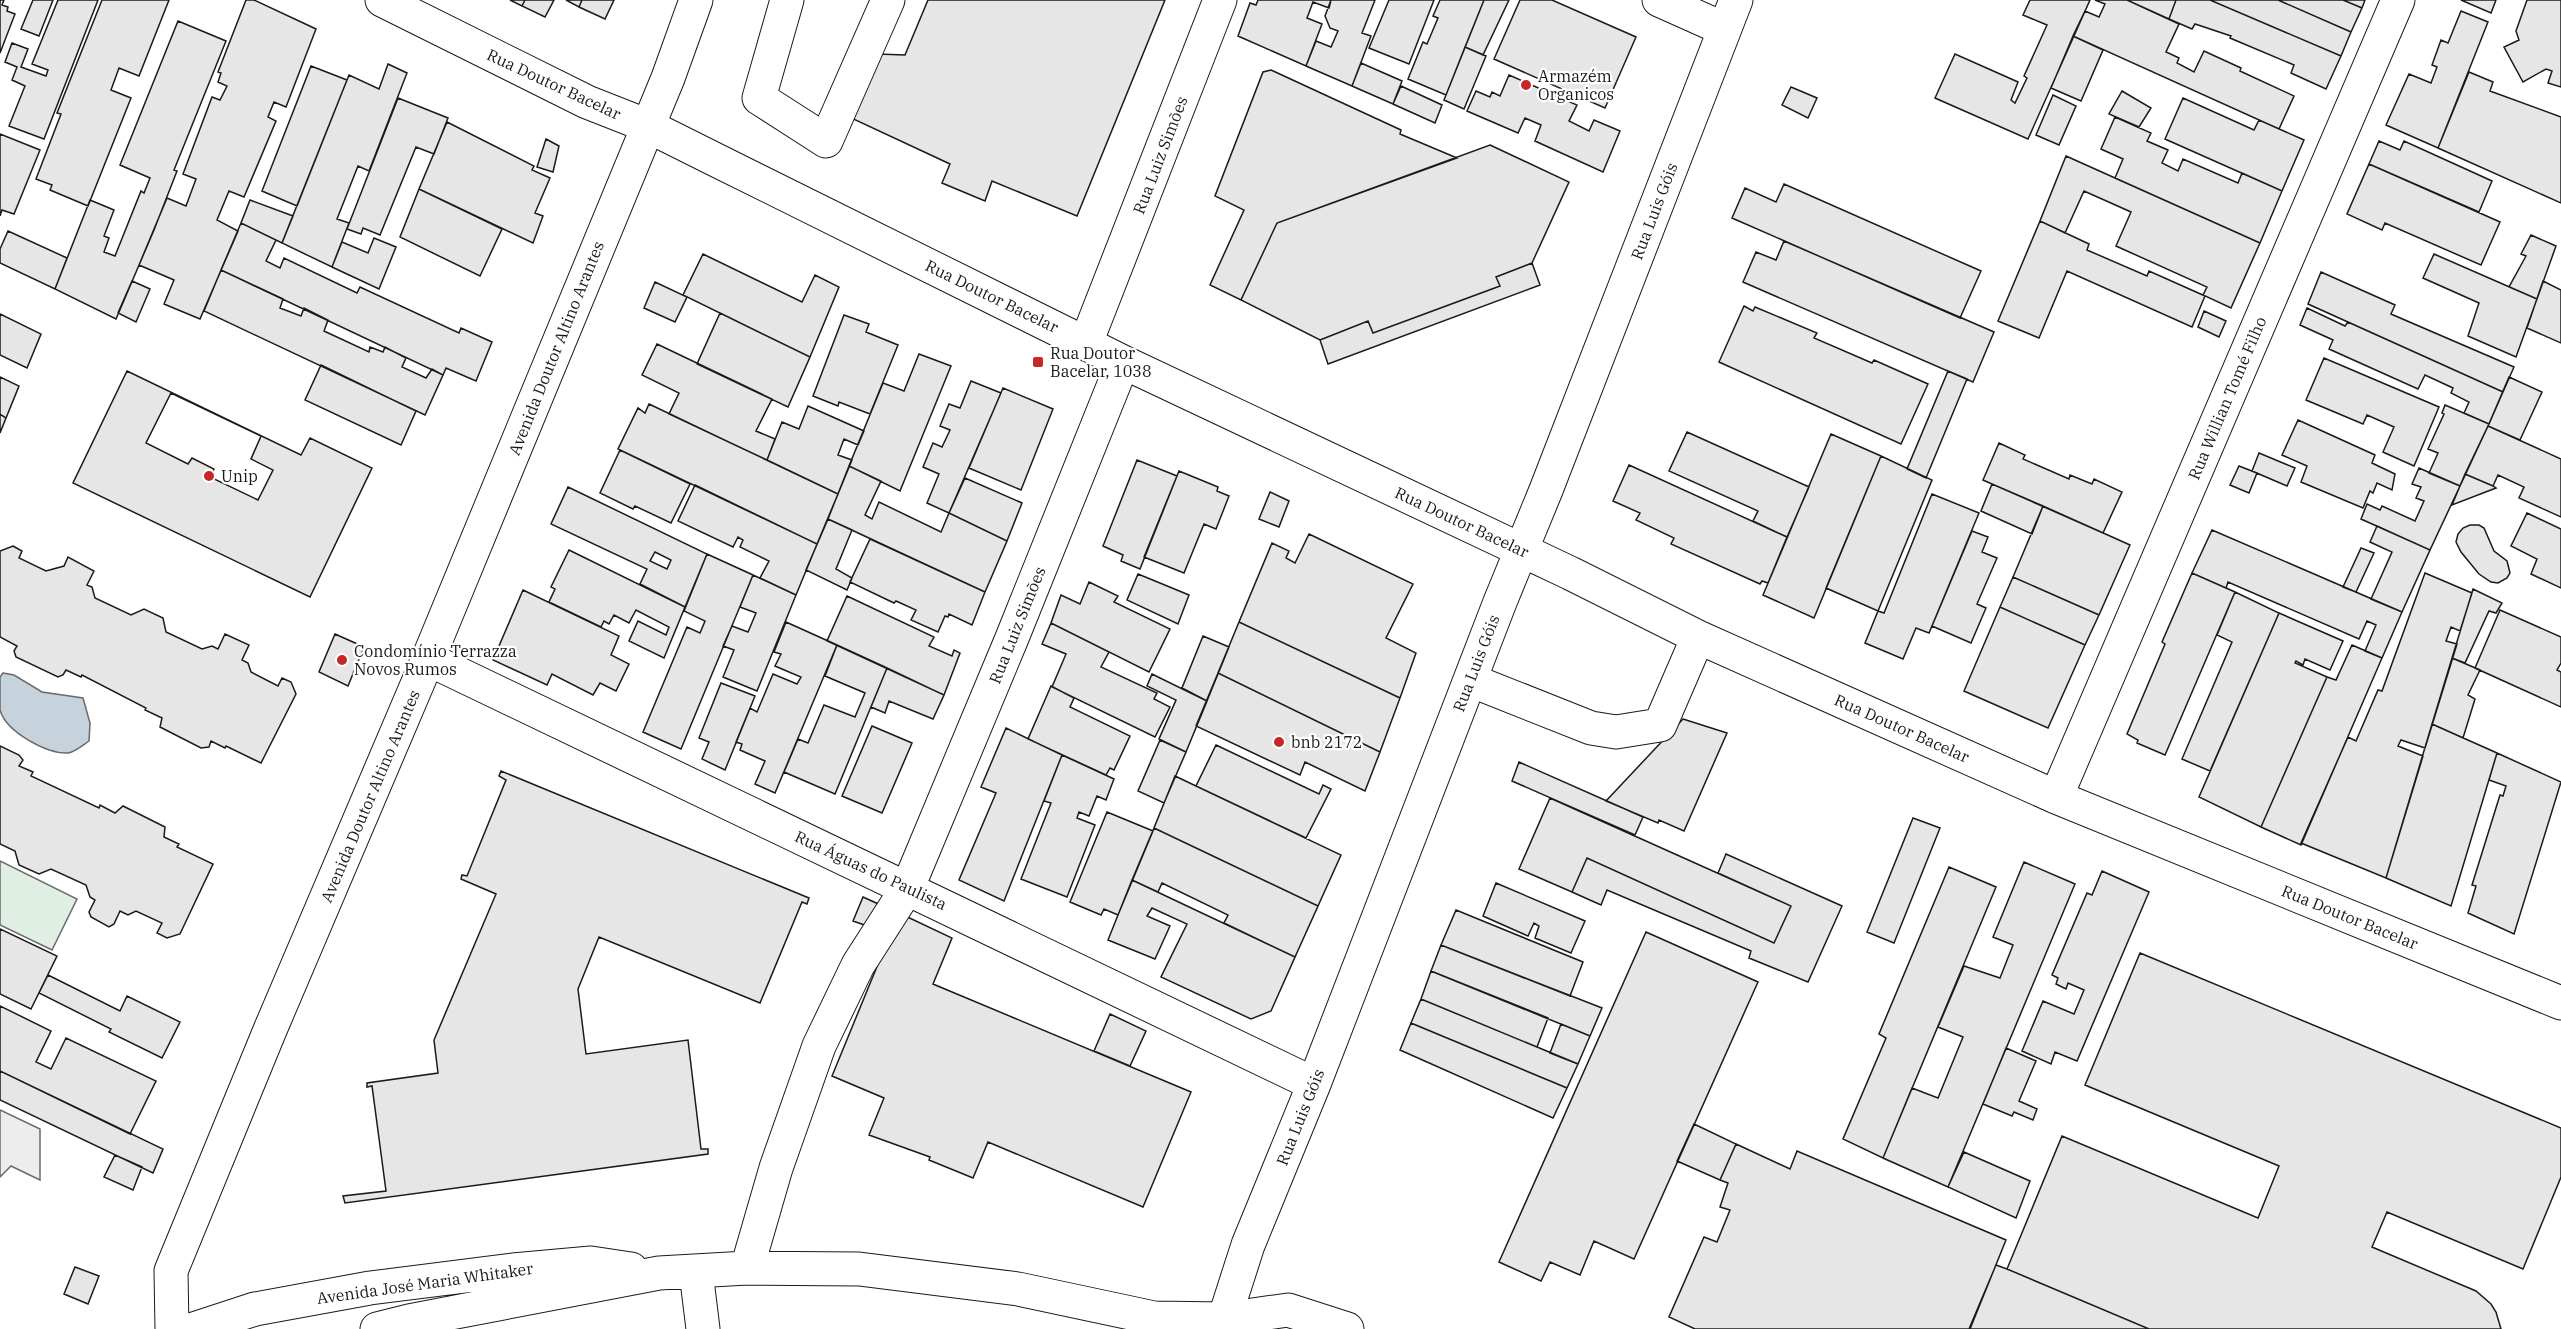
<svg xmlns="http://www.w3.org/2000/svg" width="2561" height="1329" font-family="'IBM Plex Serif',serif">
<style>
.green{fill:#e0efe3;stroke:#6a6a6a;stroke-width:1.5}
.parking{fill:#ededed;stroke:#6a6a6a;stroke-width:1.5}
.water{fill:#c6d2dc;stroke:#6a6a6a;stroke-width:1.5}
.building{fill:#e6e6e6;stroke:#1a1a1a;stroke-width:1.5;fill-rule:evenodd}
.lines{fill:none;stroke-linecap:round;stroke-linejoin:round}
.minor-casing{stroke:#1a1a1a;stroke-width:35}
.minor{stroke:#fff;stroke-width:33}
.poi-dot{fill:#c62828;stroke:#fff;stroke-width:2}
.labels{text-anchor:middle;dominant-baseline:central;stroke-width:4.5;stroke-linejoin:round;paint-order:stroke}
.poi-label{font-size:16px;fill:#1a1a1a;stroke:#fff;text-anchor:start}
.street-label{font-size:16px;fill:#1a1a1a;stroke:#fff}
</style>
<rect width="100%" height="100%" fill="#fff"/>
<path class="green" d="M0,861l77,38 -25,51 -52,-25z"/>
<path class="parking" d="M0,1110l40,19v51l-29,-14 -11,11z"/>
<path class="water" d="M3,673l11,2 28,17 41,6 7,25 -1,18c-6,4 -14,11 -21,12 -21,1 -62,-21 -68,-43 0,-10 0,-23 0,-33z"/>
<path class="building" d="M0,0h4l-2,5 6,2 -1,4 8,3 -15,39z
M33,0h20l-14,36 -18,-7z
M58,0h40l-54,139 -35,-13 16,-40 -13,-6 5,-13 -12,-5 7,-19 16,6 -7,18 25,9 2,-6 -16,-6z
M102,0h67l-30,76 -20,-8 -8,22 20,8 -43,108 -38,-16 2,-5 -16,-6 25,-65 -4,-1z
M246,0h8l62,29 -30,78 -12,-5 -6,15 8,4 -32,76 -15,-6 -12,29 21,11 -38,88 -36,-15 10,-24 -35,-15 28,-67 19,8 10,-27 -13,-5 29,-77 8,3 7,-14 -9,-4 3,-9 -3,-1z
M510,0h15l-3,6z
M525,0h29l-9,17 -23,-11z
M566,0h16l-3,7z
M582,0h32l-9,19 -26,-12z
M928,0h237l-88,216 -85,-35 -7,20 -43,-18 8,-19 -101,-47 28,-63 28,1z
M1258,0h73l-2,8 -16,-6 -6,16 15,6 -16,42 -68,-30 12,-33 6,2z
M1331,0h44l-13,33 9,3 -19,50 -46,-20 10,-25 15,6 7,-16 -8,-3 -5,-12z
M1389,0h45l-25,64 -40,-16z
M1440,0h44l-38,95 -38,-16 15,-37 4,2 11,-26 -5,-2z
M1484,0h25l-26,55 -18,-8z
M1520,0h32l84,37 -31,71 -111,-49z
M2030,0h60l-62,139 -93,-41 20,-44 63,28 -7,18 4,3 12,-25 -3,-2 23,-51 -24,-10z
M2095,0h32l52,24 -13,28 13,6 -2,5 17,9 10,-21 37,17 -1,3 54,25 -15,33 -206,-93 12,-25 14,6 6,-13z
M2127,0h49l-7,19z
M2176,0h34l131,56 -15,33 -35,-16 3,-8 -64,-27 1,-2 -36,-12 -3,5 -23,-10z
M2210,0h68l73,32 -10,24z
M2278,0h65l19,8 -11,24z
M2343,0h22l-3,8z
M2461,0h35l-5,13z
M2527,0h34v87l-13,-4 4,-12 -6,-2 -23,13 -19,-35 15,-7 -3,-9z
M2461,11l27,11 -50,126 -52,-23 23,-51 22,9 6,-16 -5,-2 9,-25 7,3z
M178,21l48,20 -52,129 3,1 -23,59 -38,89 -61,-30 35,-89 24,10 -10,26 5,2 -5,14 11,4 26,-65 3,2 6,-15 -30,-13z
M2073,36l30,14 -22,51 -30,-13z
M1465,47l21,9 -22,53 -20,-9z
M1361,63l41,18 -9,23 -41,-18z
M388,64l19,9 -38,98 -11,-5 -21,53 12,4 -17,44 -50,-24 67,-168 30,14z
M311,66l36,14 -50,126 -35,-15z
M1271,70l130,60 -1,4 57,24 -180,65 -36,77 -31,-15 34,-75 -29,-14 48,-124z
M2469,72l24,10 -3,9 71,26v86l-123,-55z
M1509,75l68,30 -8,16 20,10 5,-11 26,11 -17,41 -68,-31 6,-16 -16,-7 -7,15 -51,-22 9,-20 14,6 2,-5 8,4z
M1401,86l41,19 -7,18 -42,-19z
M1791,87l26,11 -9,20 -26,-13z
M2122,91l29,17 -12,19 -30,-13z
M2053,95l23,11 -17,39 -23,-10z
M398,98l50,20 -14,36 -18,-7 -36,88 -17,-7 -2,6 -14,-5z
M2183,98l71,32 5,-10 45,20 -22,51 -117,-52z
M2115,117l36,16 -4,8 21,9 -6,13 16,8 5,-12 55,24 4,-10 40,18 -22,52 -145,-65 8,-19 -22,-10z
M447,122l87,44 -2,4 18,8 -15,35 8,3 -10,27 -114,-54z
M0,134l40,16 -26,64 -12,-4 -2,6z
M546,139l13,7 -6,26 -16,-5z
M2379,141l21,9 4,-9 88,40 -13,31 -110,-48z
M1490,145l79,37 -37,81 -36,14 4,9 -127,47 -5,-12 -48,19 -79,-40 36,-77z
M2066,156l194,87 -29,65 -28,-13 4,-8 -91,-41 15,-34 -47,-21 -19,42 -25,-12z
M2369,164l131,58 -19,43 -96,-42 -3,7 -35,-16z
M1784,184l197,87 -21,47 -228,-100 13,-30 31,14z
M419,189l83,40 -22,47 -80,-39z
M250,200l43,16 -11,27 -41,-20z
M2040,221l49,23 -2,6 60,26 2,-5 56,25 -13,31 -125,-56 -28,67 -41,-17z
M241,223l35,17 -10,21 14,7 4,-10 73,35 3,-6 99,46 2,-5 31,14 -16,39 -30,-13 -3,7 -222,-105z
M8,231l59,27 -12,31 -55,-26v-14z
M2531,235l25,11 -19,53 -28,-12 17,-31 -5,-2z
M374,238l22,9 -17,42 -47,-22 10,-25 26,11z
M1784,241l210,91 -21,50 -230,-100 13,-30 20,8z
M703,254l99,48 13,-27 24,12 -29,70 -127,-62z
M2434,254l103,45 -21,58 -48,-21 11,-33 -56,-25z
M1532,263l8,22 -212,79 -8,-24 48,-19 5,12 127,-47 -4,-9z
M221,270l62,29 -3,9 21,8 3,-8 24,12 -4,11 45,21 1,-5 13,5 2,-5 21,11 -4,9 24,11 6,-9 11,6 -18,40 -221,-104z
M2321,272l74,33 -4,9 123,53 -11,25 -195,-88z
M132,281l18,8 -14,33 -18,-9z
M2543,281l18,9v53l-34,-15z
M655,282l32,15 -12,25 -31,-14z
M1744,306l9,5 2,-4 62,26 -3,5 58,25 2,-3 54,24 -27,60 -182,-82z
M2307,308l38,18 3,-4 155,70 -14,32 -25,-11 5,-11 -18,-9 2,-5 -28,-13 -7,14 -89,-40 4,-9 -33,-15z
M2204,311l22,10 -7,16 -21,-10z
M720,313l90,44 -22,50 -91,-43z
M0,314l41,20 -14,34 -27,-13z
M844,315l25,9 -3,8 32,13 -28,69 -31,-12 -1,4 -25,-10z
M657,344l115,55 -16,32 19,8 -8,21 -98,-46 10,-21 -37,-18z
M919,354l32,12 -51,125 -51,-25 34,-83 21,8z
M2324,358l115,49 -25,59 -31,-14 11,-25 -27,-12 -4,9 -57,-24z
M321,365l95,46 -15,34 -96,-45z
M127,371l174,84 9,-17 62,30 -62,129 -237,-114z
M1948,371l19,8 -41,99 -19,-9z
M0,377l19,9 -13,32 -6,-4z
M2509,377l33,15 -22,48 -32,-14z
M971,381l30,12 -52,120 -22,-10 12,-29 -16,-7 10,-24 9,4 8,-17 -10,-4 9,-22 11,4z
M1003,388l50,21 -32,81 -52,-22z
M171,393l90,43 -10,23 22,11 -15,30 -48,-23 4,-8 -22,-11 -4,6 -42,-21z
M649,404l189,90 -21,50 -199,-95 20,-41 7,5z
M2445,405l44,19 -29,62 -31,-13 9,-20 -10,-4 16,-35 -2,-1z
M808,406l56,25 -6,14 -14,-6 -6,16 14,5 -14,34 -71,-34 15,-38 17,7z
M0,414l6,4 -6,15z
M2298,420l77,35 -3,8 23,11 -3,16 -15,-7 -4,10 -3,-2 -7,17 -62,-26 6,-16 -25,-11z
M2488,426l73,33v58l-42,-19 5,-11 -26,-12 -5,11 -28,-12z
M1687,432l122,55 -22,50 -34,-16 5,-10 -89,-40z
M1831,434l50,22 -67,162 -51,-23z
M1999,443l26,12 -2,4 46,20 1,-4 22,9 2,-5 28,13 -19,41 -120,-53z
M620,450l70,34 -19,39 -36,-17 -2,3 -33,-16z
M2259,453l36,15 -8,18 -35,-15z
M1881,456l51,24 -54,131 -52,-23z
M1137,460l40,16 -37,93 -19,-8 2,-6 -20,-9z
M1629,465l158,72 -19,46 -6,-2 -2,3 -89,-40 3,-6 -38,-18 4,-7 -27,-12z
M849,466l32,15 -16,34 7,4 7,-17 62,30 8,-19 58,28 -22,51 -157,-73z
M2239,466l18,7 -8,20 -19,-8z
M2419,468l41,18 -30,64 -69,-31 6,-15 13,6 2,-4 33,15 9,-20 -8,-3 5,-11 -9,-3z
M1179,471l39,16 -1,4 12,5 -13,33 -12,-5 -20,49 -40,-16z
M2465,474l28,12 3,2 -44,17z
M965,478l57,25 -15,38 -58,-28z
M1992,484l51,22 -11,28 -51,-23z
M695,485l122,59 -21,51 -36,-17 9,-17 -29,-14 3,-7 -5,-3 -5,10 -55,-26z
M568,487l139,67 -22,53 -45,-23 7,-15 -96,-45zM655,552l16,8 -4,9 -17,-8z
M1270,492l19,9 -10,26 -20,-8z
M1932,494l47,19 -50,120 -13,-5 -13,31 -38,-16 13,-32 6,2z
M2043,506l87,39 -31,70 -86,-38z
M2527,513l34,16v59l-30,-14 6,-15 -26,-13z
M828,519l24,11 -16,39 16,9 -5,12 -41,-20z
M2470,525h9l5,3 10,23 13,10 3,12 -3,5 -9,5 -7,-1 -12,-8 -18,-22 -5,-10 2,-8 5,-6z
M2377,526l53,24 -28,62 -31,-13 21,-47 -22,-10z
M2212,530l190,82 -20,46 -17,-7 11,-26 -9,-4 -8,18 -131,-57 -2,6 -34,-15z
M1972,531l16,6 -6,15 15,6 -20,46 9,4 -15,35 -39,-17z
M1309,534l104,50 -27,54 30,15 -16,45 -161,-76 33,-79 17,8 -3,7 9,5z
M870,539l115,53 -13,33 -23,-11 -1,3 -3,-1 -7,16 -27,-12 5,-10 -20,-9 -2,2 -44,-21z
M13,546l9,5 -3,7 27,13 18,-5 4,-9 26,14 -7,14 5,2 3,11 36,17 13,-6 19,9 3,14 36,17 10,-3 6,3 7,-15 24,11 -7,15 6,3 3,9 27,14 4,-8 9,4 5,12 -35,69 -35,-17 -1,2 -14,-7 -2,6 -8,1 -41,-21 2,-9 -17,-8 1,-2 -64,-33 -1,2 -15,-7 -3,5 -5,2 -42,-20 -2,-6 3,-5 -17,-9v-86z
M2361,548l13,5 -18,39 -13,-5z
M569,550l116,57 -21,51 -35,-17 9,-20 28,14 3,-8 -33,-17 -7,13 -15,-8 -5,9 -5,-3 -3,6 -52,-25 6,-13 -4,-2z
M707,554l46,21 -72,174 -38,-17 44,-105 13,6 5,-12 -21,-10z
M2192,573l43,19 -70,163 -28,-12 1,-3 -11,-6 38,-90 -3,-2z
M2425,573l47,20 -12,38 -9,-4 -5,14 11,3 -32,104 -24,-8 -3,6 25,10 -37,122 -85,-35 47,-106 8,4 22,-51 4,1z
M1138,574l51,21 -11,29 -51,-24z
M753,575l43,20 -39,96 -34,-14 11,-27 -11,-4 9,-20 16,6 8,-19 -16,-6z
M2013,577l86,38 -14,30 -85,-38z
M1089,582l29,14 -4,6 56,27 -21,43 -98,-49 10,-28 19,9z
M2473,589l29,14 -6,10 -7,-2 -24,52 -13,-5z
M523,590l96,46 -8,19 18,9 -13,27 -16,-8 -7,12 -41,-21 -5,11 -54,-25z
M2235,592l44,21 -69,158 -28,-12 50,-117 -15,-7z
M847,596l87,41 -5,9 23,10 2,-6 6,3 -16,42 -117,-54z
M2000,607l85,38 -37,83 -84,-37z
M2500,610l61,27v26l-4,7 4,2v35l-86,-39z
M2279,613l64,28 -13,29 -25,-11 -2,6 -7,-4 -1,2 32,14 -66,150 -62,-30z
M786,622l51,23 -62,148 -20,-9 10,-23 -25,-11 2,-6 -6,-2 14,-34 7,4 16,-38 24,10 4,-7 -26,-11 6,-12 -7,-2z
M1239,622l161,76 -20,54 -162,-79z
M1051,623l58,29 -8,15 56,26 -3,6 16,8 -15,30 -103,-50 14,-33 -24,-10z
M335,634l29,13 -16,39 -29,-14z
M1203,636l26,11 -22,54 -25,-13z
M837,645l50,23 -52,126 -51,-22 14,-33 10,4 16,-38 31,12 10,-24 -40,-17z
M2352,645l30,13 -81,187 -40,-18 66,-150 9,3z
M2452,658l28,12 -12,25 7,4 -12,39 -31,-14z
M887,668l57,27 -11,24 -44,-18 -4,12 -14,-6z
M1218,673l162,79 -15,39 -60,-29 -5,13 -104,-49z
M1152,674l55,27 -21,51 -27,-13 17,-39 -29,-14z
M721,683l34,13 -30,74 -23,-11 7,-17 -10,-4z
M1051,686l23,12 -4,9 60,29 -16,34 -4,-2 -4,7 -78,-36z
M1683,719l44,14 -43,98 -25,-11 -1,3 -52,-22z
M2432,724l65,29 -46,153 -65,-28z
M872,726l40,17 -30,70 -40,-17z
M1006,728l56,27 -58,146 -45,-21 37,-87 -15,-6z
M1160,740l26,12 -22,51 -26,-12z
M1216,745l103,49 4,-9 8,4 -25,49 -110,-52z
M0,746l19,9 4,5 -4,6 14,6 -2,4 68,32 1,-3 15,8 8,-7 42,21 -1,10 15,7 -2,3 36,17 -33,70 -13,4 -10,-5 5,-10 -26,-12 -8,4 -8,-4 -6,13 -5,3 -18,-10 -2,-5 6,-12 -5,-3 -4,-12 -35,-16 -12,5 -20,-9 -4,-14 -15,-7z
M2497,753l64,29 -47,152 -46,-21 8,-27 -4,-1 28,-90 3,1 3,-10 -17,-6z
M1062,755l52,24 -8,21 -9,-4 -8,20 -10,-4 -2,6 18,7 -28,72 -46,-18 30,-76 -7,-2z
M1519,762l124,55 -8,18 -123,-54z
M501,771l308,127 -2,6 -5,-2 -42,101 -161,-66 -21,52 8,65 102,-14 13,109h7v5l-363,49 -2,-7 43,-5 -14,-105 -5,1v-4l71,-10 -4,-33 62,-146 -35,-15 1,-4 5,1 39,-96 -7,-4z
M1175,776l166,79 -23,51 -164,-78z
M1550,798l241,108 -17,37 -187,-85 -15,34 -53,-23z
M1107,812l46,19 -35,84 -14,-6 -3,6 -31,-13z
M1913,818l27,10 -46,115 -27,-11z
M1154,828l164,78 -23,51 -71,-34 4,-8 -66,-32 -4,9 -26,-12z
M1726,854l116,52 -34,76 -59,-24 2,-7 -144,-61 -6,15 -29,-13 15,-34 187,85 17,-37 -73,-33z
M2024,862l51,22 -127,303 -65,-29 29,-70 26,10 25,-61 -25,-10 26,-61 36,12 13,-33 -20,-8z
M1949,867l47,20 -113,271 -40,-19 43,-101 -7,-4z
M2102,871l47,21 -72,169 -22,-9 -4,12 -29,-13 21,-50 31,13 10,-24 -16,-7 -2,6 -10,-5 2,-6 -6,-3 35,-82 5,2z
M1132,880l163,77 -24,54 -20,8 -90,-42 26,-53 -35,-16 -5,8 23,10 -15,33 -47,-19z
M1496,883l89,38 -14,32 -36,-15 4,-12 -5,-3 -6,13 -45,-20z
M863,897l22,10 -9,22 -23,-8z
M1456,910l127,52 -13,34 -129,-51z
M899,913l53,25 -19,46 258,108 -48,115 -155,-65 -15,36 -44,-18 1,-3 -61,-22 15,-37 -52,-22z
M0,929l57,27 -26,53 -31,-15z
M1646,932l112,50 -124,277 -40,-18 -14,34 -30,-13 -9,19 -42,-19z
M1441,945l161,63 -12,28 -159,-65z
M2140,953l421,175v49l-38,92 -136,-57 -15,35 104,44 15,13 5,8 5,17h-352l-142,-60 55,-133 196,82 21,-52 -194,-81z
M1431,971l117,47 -11,29 -116,-48z
M48,975l72,36 7,-15 53,26 -18,36 -53,-26 2,-3 -72,-36z
M1421,999l157,65 -11,24 -156,-65z
M0,1006l51,25 -15,31 15,7 15,-31 90,43 -26,53 -130,-63z
M1110,1014l36,17 -16,35 -36,-15z
M1411,1023l156,65 -14,30 -153,-68z
M1561,1024l29,12 -12,28 -28,-11z
M2006,1048l30,13 -17,40 18,8 -4,11 -19,-8 -2,4 -29,-12z
M0,1071l163,78 -10,24 -153,-73z
M1694,1124l42,20 -16,36 -43,-19z
M1736,1144l54,25 7,-18 209,89 -36,89h-275l-26,-12 35,-80 13,5 13,-32 -10,-3 8,-24 -8,-3z
M1964,1152l66,29 -14,37 -68,-31z
M115,1155l27,12 -9,23 -29,-13z
M1996,1265l11,4 142,60h-180z
M75,1267l24,9 -11,28 -24,-10z"/>
<g class="lines">
<g class="minor-casing">
<path id="minor" d="M382,0l205,102 61,24 66,33 409,203 447,211 128,64 358,160 505,206
M787,0l-28,98 67,43 62,-141
M1659,0l65,29
M1086,343l134,-343
M428,659l886,425
M1470,680l121,48 25,4 44,-7 38,-88
M2056,797l342,-797
M747,1268l29,-100 43,-122 39,-81 50,-78 104,-249 111,-276
M696,1272l7,57
M1225,1319l63,-9 59,19
M172,1329l-1,-58 99,-241 158,-371 240,-581 28,-78
M194,1329l61,-20 115,-21 143,-18 78,-7 40,6
M377,1329l32,-8 250,-48 88,-5 112,1 159,20 136,29 71,1 17,10
M1221,1329l27,-84 66,-161 186,-482 46,-112 190,-490"/>
</g>
<use href="#minor" class="minor"/>
</g>
<g class="poi-dot">
<circle cx="1526" cy="85" r="6"/>
<rect x="1032" y="356" width="12" height="12" rx="3"/>
<circle cx="209" cy="476" r="6"/>
<circle cx="342" cy="660" r="6"/>
<circle cx="1279" cy="742" r="6"/>
</g>
<g class="labels">
<g class="poi-label">
<text x="1538" y="76">Armazém<tspan x="1538" dy="18">Organicos</tspan></text>
<text x="1050" y="353">Rua Doutor<tspan x="1050" dy="18">Bacelar, 1038</tspan></text>
<text x="221" y="476">Unip</text>
<text x="354" y="651">Condomínio Terrazza<tspan x="354" dy="18">Novos Rumos</tspan></text>
<text x="1291" y="742">bnb 2172</text>
</g>
<g class="street-label">
<text transform="translate(554 84) rotate(25)">Rua Doutor Bacelar</text>
<text transform="translate(1160 155) rotate(-69)">Rua Luiz Simões</text>
<text transform="translate(1654 211) rotate(-69)">Rua Luis Góis</text>
<text transform="translate(992 296) rotate(26)">Rua Doutor Bacelar</text>
<text transform="translate(556 348) rotate(-68)">Avenida Doutor Altino Arantes</text>
<text transform="translate(2227 398) rotate(-67)">Rua Willian Tomé Filho</text>
<text transform="translate(1462 522) rotate(25)">Rua Doutor Bacelar</text>
<text transform="translate(1017 625) rotate(-68)">Rua Luiz Simões</text>
<text transform="translate(1476 663) rotate(-69)">Rua Luis Góis</text>
<text transform="translate(1902 728) rotate(24)">Rua Doutor Bacelar</text>
<text transform="translate(370 796) rotate(-67)">Avenida Doutor Altino Arantes</text>
<text transform="translate(871 870) rotate(25)">Rua Águas do Paulista</text>
<text transform="translate(2350 917) rotate(22)">Rua Doutor Bacelar</text>
<text transform="translate(1300 1117) rotate(-68)">Rua Luis Góis</text>
<text transform="translate(425 1283) rotate(-8)">Avenida José Maria Whitaker</text>
</g>
</g>
</svg>
